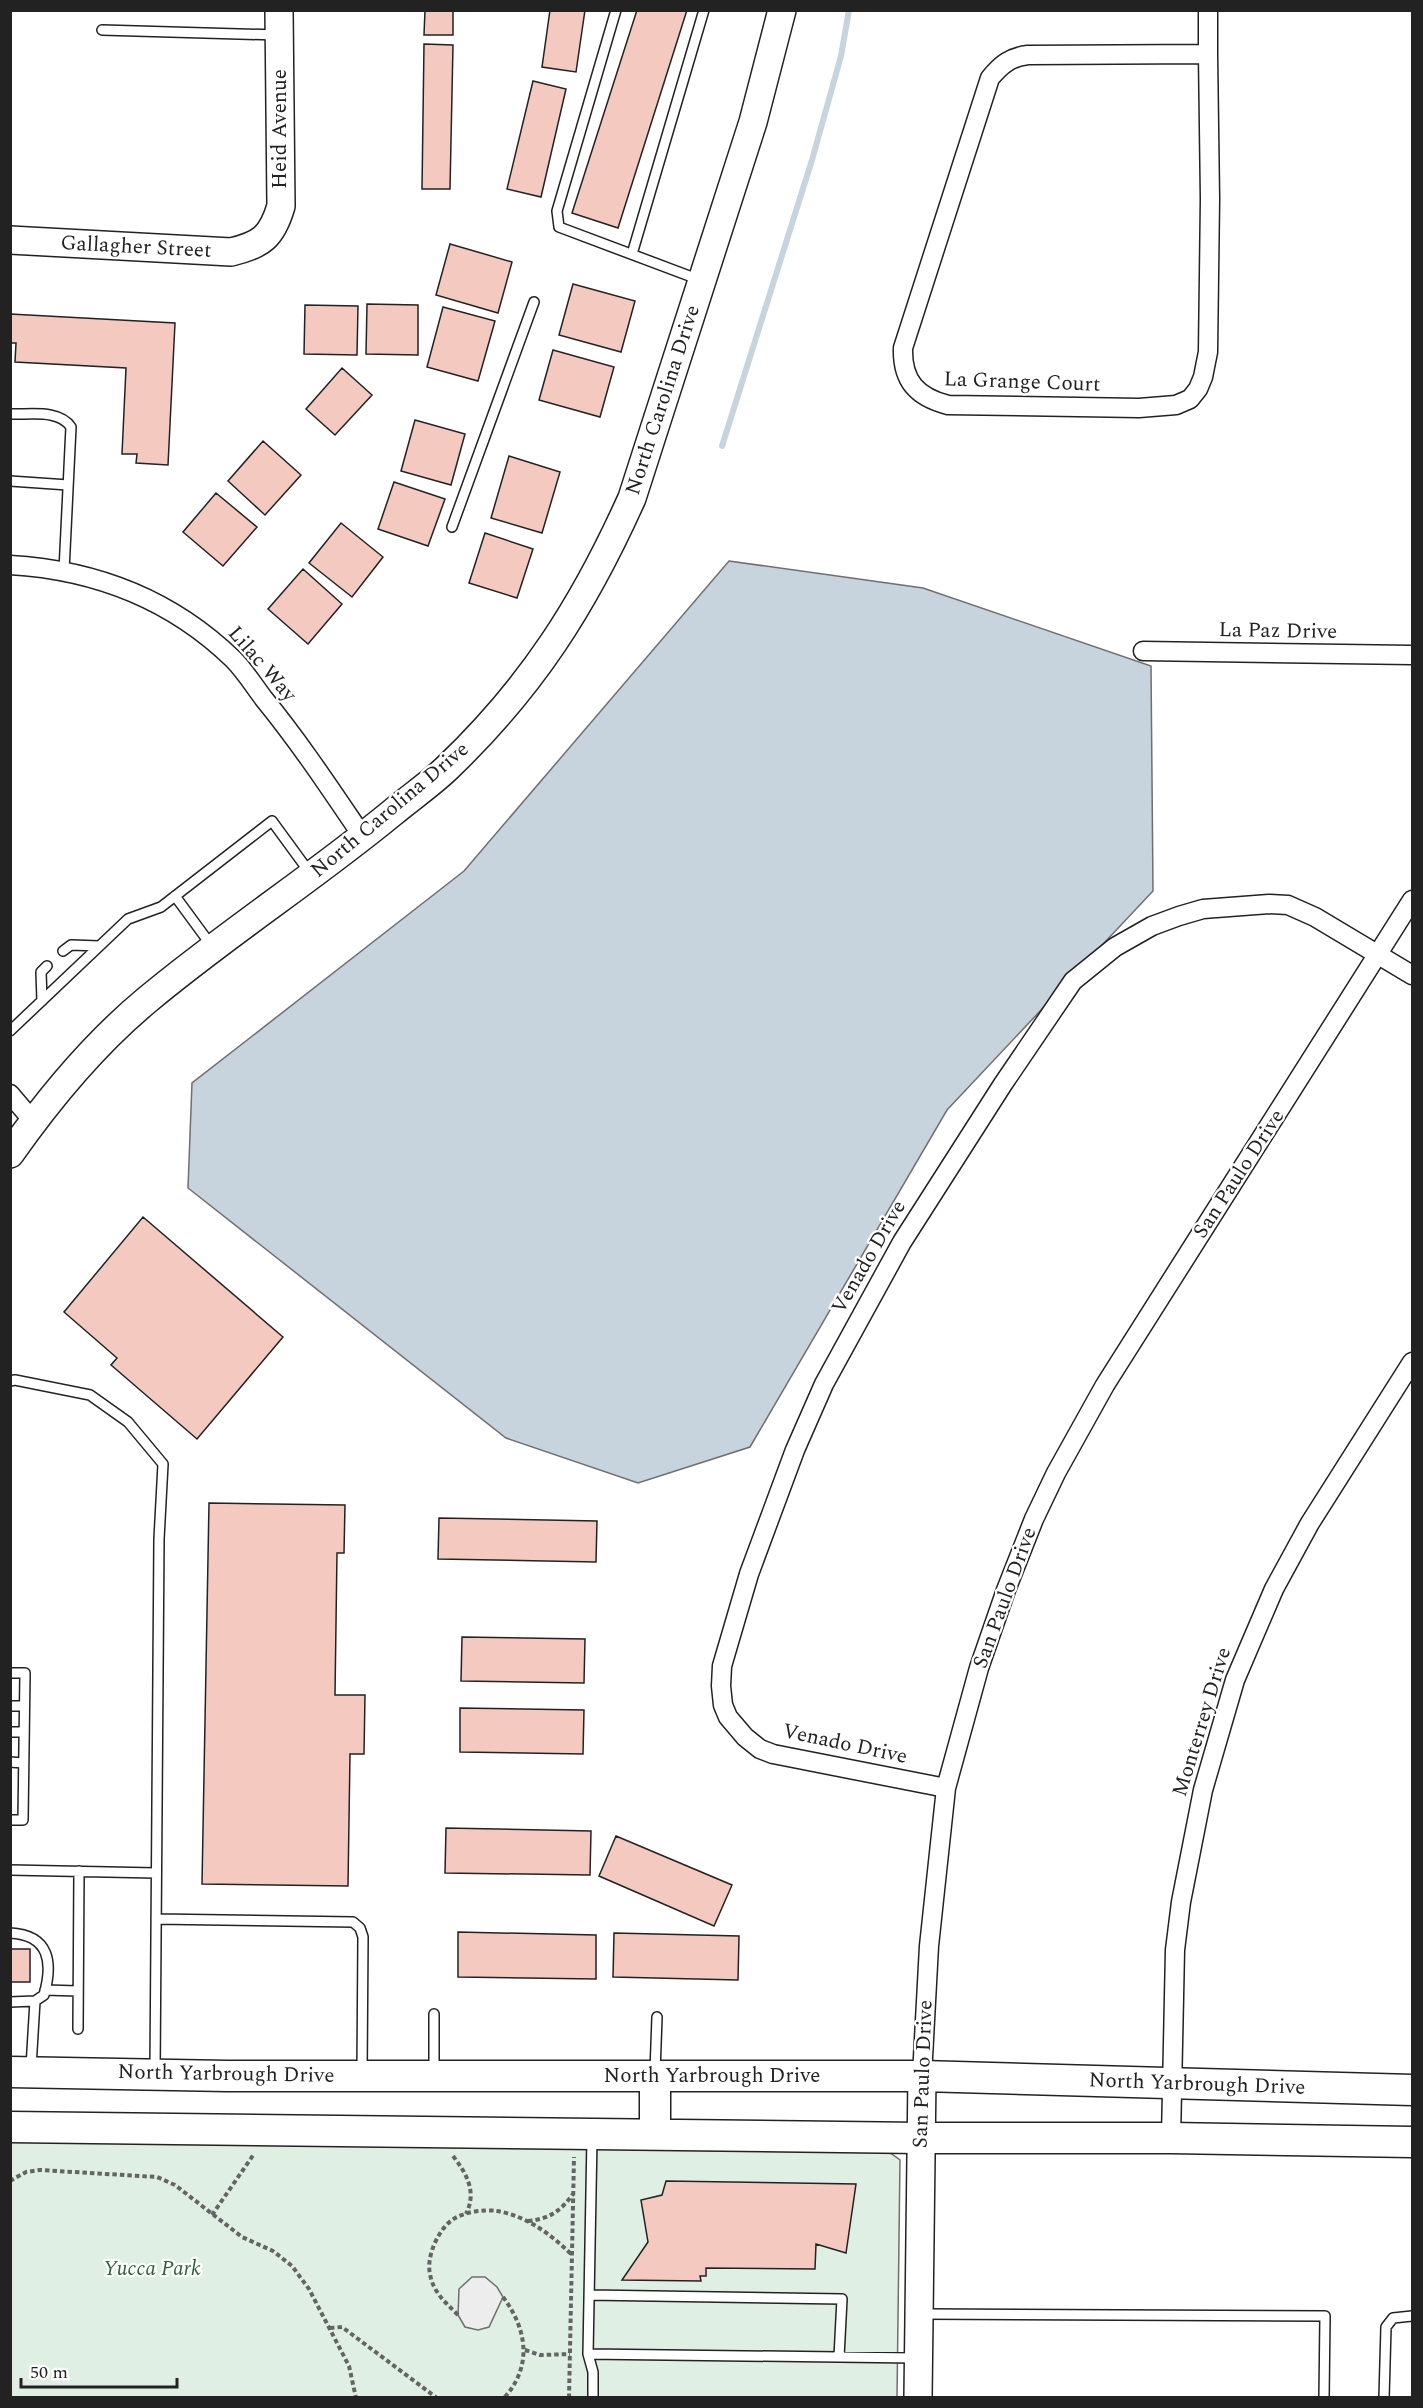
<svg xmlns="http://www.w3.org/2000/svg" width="1423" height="2408" font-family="Spectral,serif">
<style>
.green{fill:#e0efe3;stroke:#6f6f6f;stroke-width:1.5}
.parking{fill:#ededed;stroke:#6f6f6f;stroke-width:1.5}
.water{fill:#c7d3dd;stroke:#6f6f6f;stroke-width:1.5}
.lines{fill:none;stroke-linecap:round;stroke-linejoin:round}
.stream{stroke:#c7d3dd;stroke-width:6}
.building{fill:#f3c9c0;stroke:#222;stroke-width:1.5}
.lane-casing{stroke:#222;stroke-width:12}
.street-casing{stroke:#222;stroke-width:21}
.secondary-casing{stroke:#222;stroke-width:30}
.primary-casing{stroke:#222;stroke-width:33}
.path{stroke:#646464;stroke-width:4;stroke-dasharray:4.5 3;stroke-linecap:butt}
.lane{stroke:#fff;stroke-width:9}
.street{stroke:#fff;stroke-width:18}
.secondary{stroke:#fff;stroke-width:27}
.primary{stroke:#fff;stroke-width:30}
.labels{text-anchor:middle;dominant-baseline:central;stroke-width:4.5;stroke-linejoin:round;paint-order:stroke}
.street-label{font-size:21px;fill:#222;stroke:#fff}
.park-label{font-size:21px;font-style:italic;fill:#2f5e38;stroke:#fff}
</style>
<rect width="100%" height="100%" fill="#fff"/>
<path class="green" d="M11,2138l871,9 18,13 -3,237 -886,1z"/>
<path class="parking" d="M472,2277h13l12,10 6,10 -14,30 -11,3 -13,-3 -7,-12 1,-26z"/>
<path class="water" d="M729,561l194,27 228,78 2,225 -206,219 -197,337 -112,36 -132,-45 -318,-250 4,-105 272,-212z"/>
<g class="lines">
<path class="stream" d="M722,446l90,-286 29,-104 8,-46"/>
</g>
<path class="building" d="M425,10h28v25h-29z
M550,10h35l-9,62 -34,-5z
M637,10h50l-69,218 -46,-15z
M424,44l29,1 -3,144h-28z
M533,81l33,8 -25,108 -34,-8z
M450,244l62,18 -14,51 -62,-18z
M573,284l62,17 -14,51 -62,-17z
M367,304l51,1v50l-52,-1z
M305,305l53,1 -1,49 -53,-1z
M443,307l52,14 -17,60 -51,-14z
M10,314l165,9 -7,142 -32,-2 1,-9h-15l4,-86 -111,-6 1,-19h-6z
M553,350l61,17 -14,50 -61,-17z
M342,368l30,27 -37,40 -29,-26z
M415,420l50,14 -14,51 -50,-14z
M263,441l38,34 -36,40 -37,-34z
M509,456l51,16 -18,61 -51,-15z
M394,482l51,17 -17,47 -50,-17z
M216,493l41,34 -34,39 -40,-34z
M341,523l42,34 -31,40 -43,-34z
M485,533l48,16 -16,49 -48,-15z
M303,569l39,35 -34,40 -40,-35z
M143,1217l140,120 -86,102 -86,-74 6,-7 -53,-46z
M209,1503l136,2 -1,48h-7l-2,142h30l-1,59h-14l-2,132 -146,-2z
M439,1518l158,3 -1,41 -158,-3z
M462,1637l123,2 -1,44 -123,-2z
M460,1708l124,2 -1,44 -123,-2z
M446,1828l145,3 -1,44 -145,-2z
M616,1836l116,49 -18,41 -115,-50z
M458,1932l138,3v44l-138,-2z
M614,1933l125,3 -1,44 -125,-3z
M10,1949h20v33h-20z
M666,2181l190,3 -10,69 -30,-9 -1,25 -109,-1v8h-6l1,5 -79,-1 26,-38 -7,-42 21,-5z"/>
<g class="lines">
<g class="lane-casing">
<path id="lane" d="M616,10l-59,201 2,16 141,53
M102,30l175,5
M632,254l72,-244
M10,414c20,1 49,-5 61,13l-7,144
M10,481l58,4
M452,527l82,-225
M175,896l36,49
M63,951l8,-6 28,1
M42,1001l-1,-29 6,-6
M10,1031l118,-112 33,-12 111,-86 38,52
M10,1381l5,-1 75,15 38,27 35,42 -4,75 -4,532
M10,1673h15l-2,147h-13
M10,1706h14
M10,1732h14
M10,1762l13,1
M10,1870l146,3
M156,1919l197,3 7,6 3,9 -1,136
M10,1933c40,2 43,30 34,62l-9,6 -25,1
M45,1990l33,1
M78,2029l1,-158
M31,2067l4,-66
M434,2072v-58
M655,2072l2,-55
M592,2138l-4,216 5,18v26
M589,2295l253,4 -3,58
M923,2314l402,2 -1,82
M588,2354l328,4
M1384,2398l2,-71 7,-9 19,-2"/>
</g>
<g class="street-casing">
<path id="street" d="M1208,54l2,145 -2,153 -5,25 -5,12 -8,10 -14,6 -37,3 -191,-3c-31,-8 -46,-24 -45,-57l87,-270c11,-13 20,-21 38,-23z
M1208,54v-44
M10,565c85,5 162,35 223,94 12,12 21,27 31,40 36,44 67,91 99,138
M1143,651l269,4
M10,1094l23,27
M946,1788l-173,-34 -13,-5 -15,-12 -17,-20 -5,-12 -2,-19 1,-20 27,-92 46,-124 29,-66 78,-142 101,-158 70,-103 42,-34 37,-21 27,-10 24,-7 66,-5 19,1 27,12 97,58
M922,2076l7,-130 17,-158 33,-120 27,-78 28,-71 22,-46 49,-88 307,-485
M1171,2138l4,-188 6,-48 22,-112 32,-110 39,-91 36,-66 102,-161"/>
</g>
<g class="secondary-casing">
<path id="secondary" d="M10,240l221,12c30,-7 41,-15 50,-46l-2,-196
M10,1154c40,-57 84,-110 137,-154 79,-66 166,-122 245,-187 18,-15 37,-28 54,-44 86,-82 138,-164 186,-271l121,-376 29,-112
M918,2398l4,-322"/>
</g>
<g class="primary-casing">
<path id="primary" d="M10,2072l217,4h695l490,14
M10,2127l910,11h251l241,4
M655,2134v-58"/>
</g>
<path class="path" d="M453,2156c14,18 24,36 13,58
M10,2181l16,-9 14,-2 117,7 18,8 67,52 31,14 19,15 17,23 40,77 7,32
M212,2215l42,-61
M528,2221c21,-2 33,-10 45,-27
M503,2297c24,32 30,69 1,101
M458,2315c-13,-13 -25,-23 -28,-41 -4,-17 8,-44 22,-54 11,-8 32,-11 45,-9 29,5 54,23 75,44
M330,2328l12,-1 95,71
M525,2350l15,5 30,-1
M569,2398l5,-241"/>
<use href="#lane" class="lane"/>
<use href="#street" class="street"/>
<use href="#secondary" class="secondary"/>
<use href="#primary" class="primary"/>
</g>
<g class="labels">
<g class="street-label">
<text transform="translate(280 129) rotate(-90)">Heid Avenue</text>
<text transform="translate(136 247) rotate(3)">Gallagher Street</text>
<text transform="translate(1022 382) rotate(2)">La Grange Court</text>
<text transform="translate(663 400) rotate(-72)">North Carolina Drive</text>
<text transform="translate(1278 631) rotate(1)">La Paz Drive</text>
<text transform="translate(262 664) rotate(49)">Lilac Way</text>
<text transform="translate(390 810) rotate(-40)">North Carolina Drive</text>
<text transform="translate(1239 1174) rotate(-57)">San Paulo Drive</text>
<text transform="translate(869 1257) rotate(-60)">Venado Drive</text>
<text transform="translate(1005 1598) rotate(-70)">San Paulo Drive</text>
<text transform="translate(1202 1722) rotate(-73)">Monterrey Drive</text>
<text transform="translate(845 1744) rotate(12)">Venado Drive</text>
<text transform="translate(226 2074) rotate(1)">North Yarbrough Drive</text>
<text transform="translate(923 2074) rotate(-88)">San Paulo Drive</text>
<text x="712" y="2076">North Yarbrough Drive</text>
<text transform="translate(1197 2084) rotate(2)">North Yarbrough Drive</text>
</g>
<g class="park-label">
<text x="152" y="2269">Yucca Park</text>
</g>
</g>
<rect width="1423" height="2408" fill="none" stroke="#222222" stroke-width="24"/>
<path d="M21 2378v9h156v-9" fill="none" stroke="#222222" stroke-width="3"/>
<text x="30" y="2378" font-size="18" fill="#222222" stroke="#ffffff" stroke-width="4.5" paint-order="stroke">50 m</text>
</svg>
